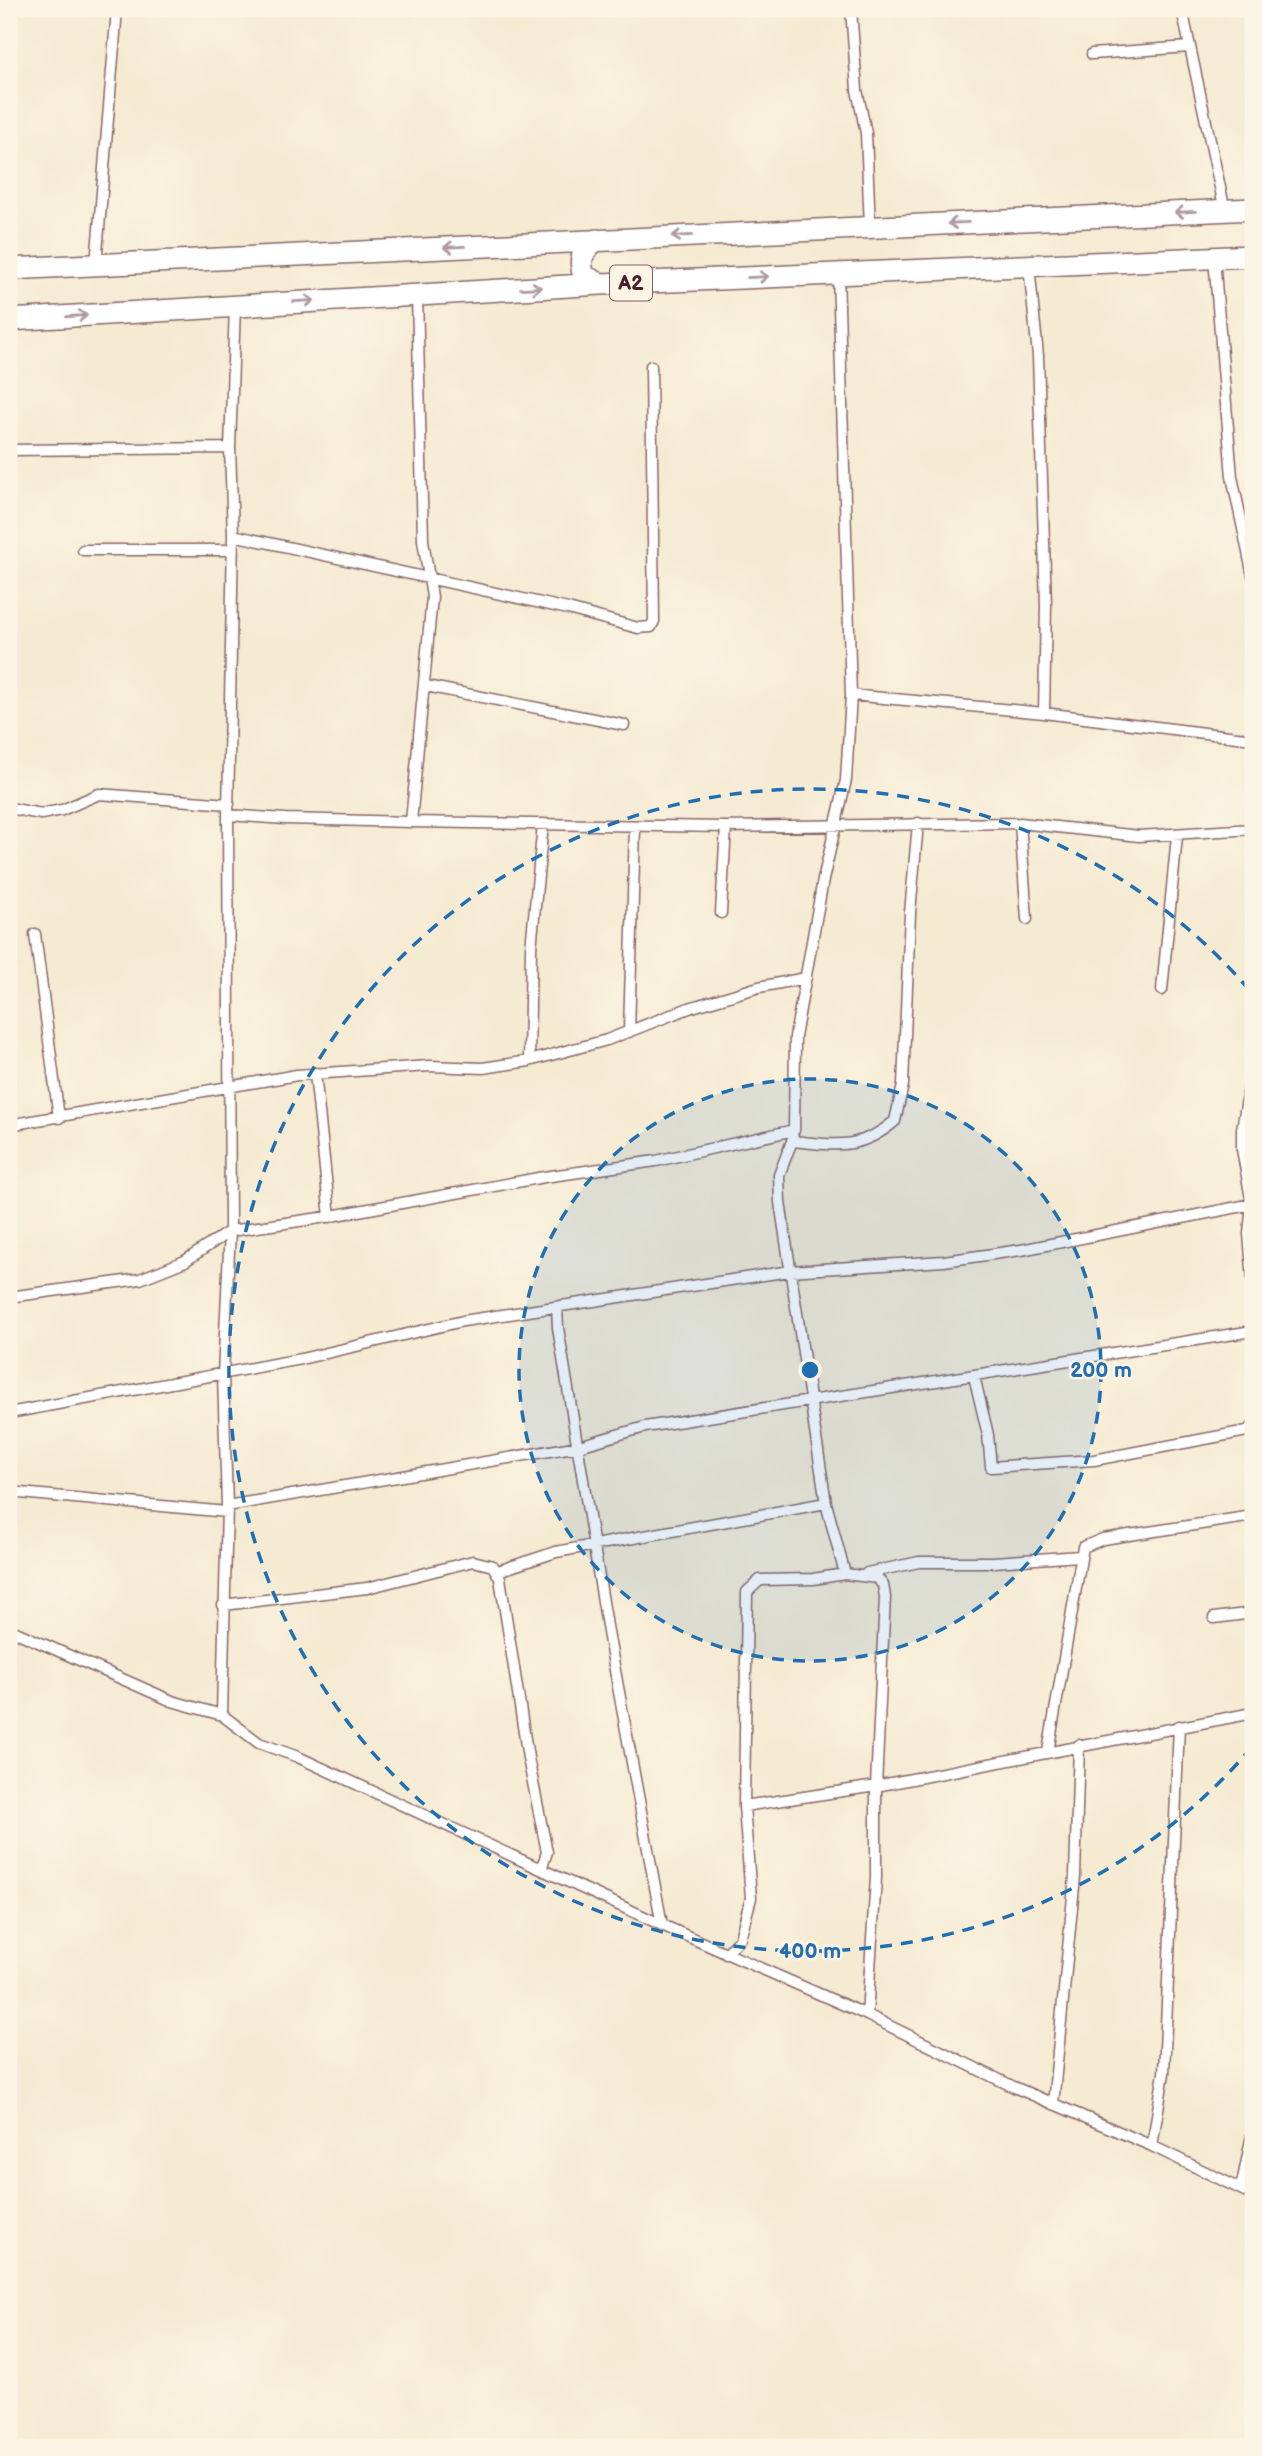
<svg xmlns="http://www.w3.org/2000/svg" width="1262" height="2456" font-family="'Balsamiq Sans',sans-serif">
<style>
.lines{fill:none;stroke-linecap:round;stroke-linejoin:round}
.street-casing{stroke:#866665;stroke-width:13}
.highway-casing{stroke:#866665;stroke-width:24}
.street{stroke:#fff;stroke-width:10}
.highway{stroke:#fff;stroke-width:21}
.oneway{stroke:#ae9aa0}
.ring{fill:none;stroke:#1f6fb2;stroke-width:3.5;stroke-dasharray:12 9}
.labels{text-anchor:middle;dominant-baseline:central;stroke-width:5;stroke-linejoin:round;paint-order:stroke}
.shield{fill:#fcf5e5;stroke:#7f5f63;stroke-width:2}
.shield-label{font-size:21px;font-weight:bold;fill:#4a1f2b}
.centre{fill:#1f6fb2;stroke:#fcf5e5;stroke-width:3.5}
.ring-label{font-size:21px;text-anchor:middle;font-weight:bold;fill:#1f6fb2;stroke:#fcf5e5;stroke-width:5;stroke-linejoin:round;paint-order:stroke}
</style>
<rect width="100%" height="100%" fill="#fcf5e5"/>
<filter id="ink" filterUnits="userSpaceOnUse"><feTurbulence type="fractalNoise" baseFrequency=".0143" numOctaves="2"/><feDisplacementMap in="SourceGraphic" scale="14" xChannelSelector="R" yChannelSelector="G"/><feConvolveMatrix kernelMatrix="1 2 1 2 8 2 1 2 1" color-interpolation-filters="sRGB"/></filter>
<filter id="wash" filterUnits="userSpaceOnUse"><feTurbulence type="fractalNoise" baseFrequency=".00686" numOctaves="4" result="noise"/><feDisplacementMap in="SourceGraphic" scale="28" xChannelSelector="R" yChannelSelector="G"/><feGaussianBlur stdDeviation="1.57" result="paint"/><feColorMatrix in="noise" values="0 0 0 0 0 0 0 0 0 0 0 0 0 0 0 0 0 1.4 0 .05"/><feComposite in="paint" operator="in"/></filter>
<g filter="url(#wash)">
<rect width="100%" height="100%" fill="#f5ead2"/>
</g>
<g filter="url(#ink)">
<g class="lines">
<g class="street-casing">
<path id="street" d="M851,9l6,81 9,43 4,94
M1182,9l43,202
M1092,54l97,-7
M1214,258l18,219 21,99
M96,265l21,-256
M1029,266l9,90 8,249 -2,108 209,26
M417,295l6,245 9,57 -21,225 315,5 294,-4 119,13 114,-7
M235,306l-5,142 3,87 -5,280 2,416 -7,143 4,132 -5,209 37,28 39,14 364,168 205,90 147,72 138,59 101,49
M9,450l221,-2
M233,535l335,74 70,19 13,-1 3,-6 -3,-255
M83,550h148
M426,686l198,39
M851,695l193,18
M9,808l32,6 21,-4 37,-16 130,10
M228,815l57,4 126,3
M1020,823l7,96
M721,913l5,-86
M35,934l24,184
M1162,990l15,-154
M629,1032l6,-205
M529,1061l2,-113 12,-124
M1253,1063l-11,66v20l10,55 -3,30 4,47
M315,1073l15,144
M9,1125l288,-50 132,-9 54,2 46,-7 78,-21 82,-32 70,-21 47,-9
M793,1137l-1,4c44,4 68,10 103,-20l8,-36 7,-172 8,-90
M9,1297l131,-18 45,-18 45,-30 90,-13 224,-41 112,-16 138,-31 1,-93 28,-157 23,-100 5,-85 -13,-421
M557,1307l1,21 51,310 53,287
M974,1376l14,59 3,32 103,-7 153,-29 6,-5
M9,1413l292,-54 162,-38 327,-50 154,-10 77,-11 232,-46
M9,1492l218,20
M227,1506l352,-60 66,-19 608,-96
M498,1571l58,-19 270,-49
M867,1573l52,-11h75l86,-6
M223,1605l144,-17 106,-27 20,5 7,12 28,180 19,94 -5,15
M1214,1618l39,-5
M9,1629l163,72 50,14
M1048,1752l35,-205 20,-8 150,-23
M744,1806l132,-20 9,-189 -2,-12 -6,-7 -32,-4 -19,-71 -46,-301 -1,-27 13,-34
M726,1954l14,-16 11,-40 -7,-92 3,-214 13,-12 53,-1 32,-5
M867,2015l9,-137v-92l377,-73
M1053,2104l22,-228 4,-131
M1152,2146l12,-73 15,-347
M1241,2189l12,-59"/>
</g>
<g class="highway-casing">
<path id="highway" d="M597,240c-14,9 -19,20 -13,36l17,8
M9,269l1244,-60
M9,320l592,-36 652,-28"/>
</g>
<use href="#street" class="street"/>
<use href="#highway" class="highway"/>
</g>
<defs><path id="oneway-shaft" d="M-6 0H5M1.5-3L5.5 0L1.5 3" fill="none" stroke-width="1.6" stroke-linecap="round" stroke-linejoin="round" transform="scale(1.75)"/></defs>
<g class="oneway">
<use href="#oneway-shaft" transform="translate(1185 212) rotate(177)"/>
<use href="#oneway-shaft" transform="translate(958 223) rotate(177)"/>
<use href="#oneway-shaft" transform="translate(682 236) rotate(177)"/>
<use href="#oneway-shaft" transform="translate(454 247) rotate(177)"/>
<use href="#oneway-shaft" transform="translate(758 277) rotate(-3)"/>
<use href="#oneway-shaft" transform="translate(531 288) rotate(-3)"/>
<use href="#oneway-shaft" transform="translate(304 301) rotate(-3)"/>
<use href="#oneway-shaft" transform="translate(77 316) rotate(-4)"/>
</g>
</g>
<circle cx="810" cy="1370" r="291" fill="#1f6fb2" fill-opacity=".12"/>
<g class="ring">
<circle cx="810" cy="1370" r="291"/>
<path d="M1252 1747A581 581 0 1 1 1252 993"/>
</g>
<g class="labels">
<rect class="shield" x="610" y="265.5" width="42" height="35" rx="5"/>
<g class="shield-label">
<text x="631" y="283">A2</text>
</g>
</g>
<circle cx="810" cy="1370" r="10" class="centre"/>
<g class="ring-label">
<text x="1101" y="1377">200 m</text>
<text x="810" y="1958">400 m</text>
</g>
<rect width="1262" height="2456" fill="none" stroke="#fcf5e5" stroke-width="35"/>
</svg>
